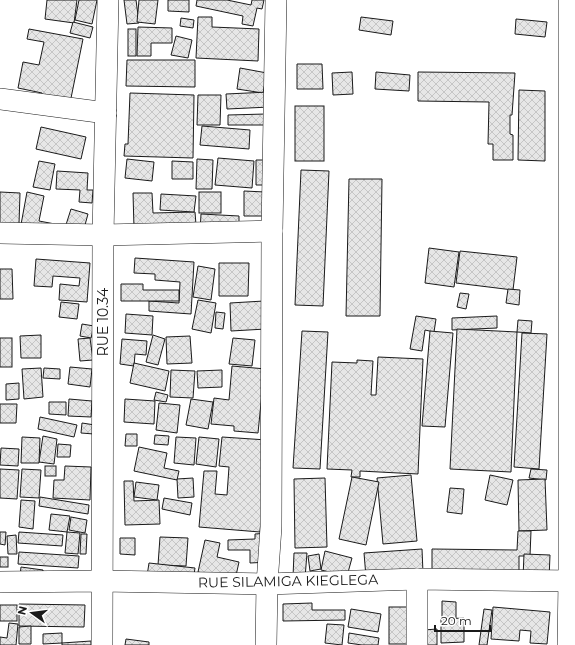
<svg xmlns="http://www.w3.org/2000/svg" width="575" height="645" viewBox="0 0 575 645" font-family="Montserrat,sans-serif">
	<style>
		.building { fill: url(#building-cross-hatch); stroke: #1a1a1a }
		.lines { fill: none; stroke-linecap: round; stroke-linejoin: round }
		.minor-casing { stroke: #1a1a1a; stroke-width: 22 }
		.minor { stroke: #fff; stroke-width: 21 }
		.labels { text-anchor: middle; stroke-width: 3; stroke-linejoin: round; paint-order: stroke }
		.street-label { font-size: 14px; fill: #1a1a1a; stroke: #fff }
	</style>
	<defs>
		<pattern id="building-cross-hatch" width="8" height="8" patternUnits="userSpaceOnUse"><rect width="8" height="8" fill="#e6e6e6"/><path d="M0 0l8 8M0 8l8-8" fill="none" stroke="#c5c5c5"/></pattern>
	</defs>
	<rect width="100%" height="100%" fill="#fff"/>
	<g class="building">
		<polygon points="47,0 77,0 74,23 45,19"/>
		<polygon points="79,0 97,0 92,24 75,20"/>
		<polygon points="124,0 136,0 139,23 127,24"/>
		<polygon points="139,0 158,0 155,24 137,22"/>
		<polygon points="168,0 189,0 189,12 168,11"/>
		<polygon points="197,0 227,0 251,5 252,0 264,0 262,9 257,8 253,26 242,24 243,16 196,6"/>
		<polygon points="198,17 212,17 212,27 259,29 258,61 196,58"/>
		<polygon points="361,17 393,21 391,35 359,30"/>
		<polygon points="181,18 194,20 193,28 180,26"/>
		<polygon points="516,19 547,22 545,37 515,34"/>
		<polygon points="73,22 93,27 90,38 70,33"/>
		<polygon points="138,27 172,28 172,43 151,43 151,56 137,56"/>
		<polygon points="29,29 83,39 70,103 41,97 42,93 18,88 23,62 39,65 44,42 27,39"/>
		<rect x="128" y="29" width="8" height="27"/>
		<polygon points="176,36 192,40 188,58 171,55"/>
		<polygon points="127,60 195,60 195,87 126,86"/>
		<polygon points="297,64 322,64 323,89 297,89"/>
		<polygon points="240,68 267,73 263,93 237,89"/>
		<polygon points="352,72 353,94 333,95 332,73"/>
		<polygon points="376,72 410,75 409,91 375,89"/>
		<polygon points="418,72 515,73 512,115 510,115 510,134 513,135 513,160 493,160 493,144 488,144 489,102 418,101"/>
		<polygon points="519,90 545,91 545,161 518,160"/>
		<polygon points="269,92 270,107 227,109 226,94"/>
		<polygon points="130,93 194,95 193,158 124,156 125,144 128,144"/>
		<polygon points="198,95 221,95 220,125 197,125"/>
		<rect x="295" y="106" width="29" height="55"/>
		<polygon points="266,114 266,125 228,125 228,115"/>
		<polygon points="202,126 250,130 249,149 200,145"/>
		<polygon points="41,127 86,137 81,159 36,149"/>
		<polygon points="218,158 254,161 252,188 215,185"/>
		<polygon points="127,159 154,162 152,181 125,178"/>
		<polygon points="197,159 213,160 212,189 196,189"/>
		<polygon points="256,160 268,160 269,185 256,185"/>
		<polygon points="39,161 55,164 50,190 33,187"/>
		<polygon points="172,161 193,162 193,179 172,179"/>
		<polygon points="301,170 329,171 323,306 295,305"/>
		<polygon points="57,171 88,173 87,190 93,190 92,203 79,202 80,190 56,189"/>
		<polygon points="349,179 382,179 380,316 346,316"/>
		<polygon points="244,191 265,192 265,216 244,216"/>
		<polygon points="0,192 20,193 19,224 0,224"/>
		<polygon points="27,192 44,196 39,221 55,224 20,230"/>
		<rect x="199" y="192" width="22" height="21"/>
		<polygon points="133,193 152,193 153,213 195,212 196,225 134,228"/>
		<polygon points="161,194 196,196 194,212 160,210"/>
		<polygon points="71,209 88,214 82,236 64,231"/>
		<polygon points="201,214 239,216 239,233 200,232"/>
		<polygon points="429,248 459,252 454,287 425,283"/>
		<polygon points="460,251 517,257 513,290 456,283"/>
		<polygon points="135,258 194,262 191,314 149,311 149,301 179,303 180,282 155,280 155,274 134,273"/>
		<polygon points="36,259 90,263 87,302 59,300 60,284 79,286 80,278 53,276 52,287 34,286"/>
		<polygon points="219,263 249,263 248,296 219,296"/>
		<polygon points="198,266 215,269 211,300 193,297"/>
		<polygon points="0,269 12,269 13,299 0,299"/>
		<polygon points="121,284 143,284 143,290 179,290 179,301 121,301"/>
		<polygon points="508,289 520,290 519,305 506,303"/>
		<polygon points="460,293 469,294 466,309 457,307"/>
		<polygon points="198,300 216,303 211,333 192,329"/>
		<polygon points="264,301 266,329 231,331 230,303"/>
		<polygon points="61,302 79,304 77,319 59,317"/>
		<polygon points="216,312 225,313 223,329 215,328"/>
		<polygon points="126,314 153,316 152,335 125,333"/>
		<polygon points="416,316 436,319 434,332 425,330 422,351 410,349"/>
		<polygon points="497,316 497,328 452,330 452,318"/>
		<polygon points="518,320 532,321 531,333 517,332"/>
		<polygon points="82,324 94,326 91,338 80,336"/>
		<polygon points="457,329 517,332 511,472 450,469"/>
		<polygon points="302,331 328,332 320,469 293,468"/>
		<polygon points="430,331 453,333 445,427 422,426"/>
		<polygon points="522,333 547,334 539,469 514,467"/>
		<polygon points="41,335 41,358 21,358 20,336"/>
		<polygon points="153,335 165,339 158,365 146,362"/>
		<polygon points="190,336 192,363 167,364 166,337"/>
		<rect x="0" y="338" width="12" height="29"/>
		<polygon points="90,338 93,360 80,361 78,339"/>
		<polygon points="233,338 255,340 252,366 229,364"/>
		<polygon points="122,339 147,341 146,355 135,354 134,366 120,364"/>
		<polygon points="378,357 423,359 418,474 360,471 360,477 351,477 352,470 327,469 332,362 357,363 357,360 373,361 371,395 376,395"/>
		<polygon points="134,363 169,371 165,391 130,383"/>
		<polygon points="232,366 266,369 262,393 258,433 234,431 234,426 211,424 214,398 229,400"/>
		<polygon points="70,367 92,369 90,387 68,384"/>
		<polygon points="41,368 43,397 24,399 22,369"/>
		<polygon points="44,368 60,369 60,379 43,378"/>
		<polygon points="171,370 195,371 193,398 170,397"/>
		<polygon points="222,370 222,387 198,388 197,371"/>
		<polygon points="19,383 19,399 6,400 6,384"/>
		<polygon points="156,392 168,395 166,402 154,400"/>
		<polygon points="69,399 92,401 91,417 68,416"/>
		<polygon points="125,399 155,401 154,424 124,422"/>
		<polygon points="191,399 213,402 208,429 186,425"/>
		<polygon points="49,402 66,402 66,415 49,414"/>
		<polygon points="159,403 180,405 177,433 156,430"/>
		<polygon points="0,404 17,404 16,423 0,423"/>
		<polygon points="40,417 77,425 74,437 38,429"/>
		<polygon points="82,423 95,425 94,434 81,433"/>
		<polygon points="126,434 137,434 137,446 125,446"/>
		<polygon points="155,435 169,436 168,445 154,444"/>
		<polygon points="43,436 57,439 54,464 39,462"/>
		<polygon points="22,437 40,438 39,463 21,463"/>
		<polygon points="176,437 196,438 194,465 174,463"/>
		<polygon points="199,437 219,439 216,467 196,464"/>
		<polygon points="222,437 267,440 260,532 199,527 204,471 217,471 215,494 227,495 229,467 219,466"/>
		<polygon points="58,444 71,445 70,457 57,457"/>
		<polygon points="139,447 167,453 164,468 179,471 177,480 134,471"/>
		<polygon points="1,448 19,449 18,466 0,465"/>
		<rect x="45" y="466" width="11" height="10"/>
		<polygon points="65,466 91,467 90,500 53,498 54,480 64,480"/>
		<polygon points="0,469 19,470 17,499 0,498"/>
		<polygon points="22,469 41,470 39,498 20,497"/>
		<polygon points="531,469 547,470 546,480 529,478"/>
		<polygon points="411,475 417,541 383,544 377,478"/>
		<polygon points="490,475 513,480 507,505 485,500"/>
		<polygon points="352,477 379,482 366,545 339,539"/>
		<polygon points="193,478 194,497 178,498 177,479"/>
		<polygon points="325,478 327,547 295,548 294,479"/>
		<polygon points="545,479 547,530 519,531 518,480"/>
		<polygon points="124,481 133,481 134,501 159,500 160,524 125,525"/>
		<polygon points="136,482 159,485 157,500 134,497"/>
		<polygon points="450,488 464,489 462,514 447,512"/>
		<polygon points="40,497 89,505 88,514 39,506"/>
		<polygon points="164,498 192,503 190,515 162,509"/>
		<polygon points="21,500 35,501 33,529 19,527"/>
		<polygon points="51,514 70,516 67,532 49,530"/>
		<polygon points="71,517 87,520 85,533 69,530"/>
		<polygon points="518,531 531,531 530,556 519,556 519,578 432,576 432,549 517,550"/>
		<polygon points="0,532 6,532 5,545 0,544"/>
		<polygon points="19,532 63,535 62,546 18,543"/>
		<polygon points="67,532 80,533 78,554 65,553"/>
		<polygon points="269,533 270,562 250,563 250,550 228,550 228,540 255,539 255,534"/>
		<polygon points="81,534 87,534 86,554 80,554"/>
		<polygon points="16,535 17,554 8,554 7,536"/>
		<polygon points="160,537 188,538 186,566 158,565"/>
		<polygon points="120,538 135,538 135,555 120,554"/>
		<polygon points="205,540 220,543 217,557 239,562 235,580 198,572"/>
		<polygon points="422,549 423,573 366,577 364,553"/>
		<polygon points="325,551 352,558 347,576 321,570"/>
		<polygon points="19,552 79,556 78,568 18,564"/>
		<polygon points="294,553 307,553 305,578 293,577"/>
		<polygon points="319,554 321,569 310,571 308,556"/>
		<polygon points="524,554 550,555 549,579 523,578"/>
		<rect x="0" y="557" width="8" height="10"/>
		<polygon points="149,563 195,568 193,581 147,576"/>
		<polygon points="21,567 43,570 43,578 20,576"/>
		<polygon points="442,601 456,602 456,618 442,618"/>
		<polygon points="312,603 312,610 345,610 345,620 283,621 283,604"/>
		<polygon points="19,604 85,605 84,627 19,626"/>
		<rect x="0" y="605" width="17" height="16"/>
		<rect x="389" y="607" width="25" height="37"/>
		<polygon points="493,607 550,612 547,644 530,643 531,631 520,630 519,641 491,639"/>
		<polygon points="351,609 381,614 378,632 348,627"/>
		<polygon points="484,609 492,610 487,645 479,645"/>
		<polygon points="464,618 464,642 441,643 441,619"/>
		<polygon points="9,623 18,624 16,645 0,645 0,637 7,638"/>
		<polygon points="327,624 344,625 342,645 325,643"/>
		<polygon points="31,626 31,644 19,644 19,627"/>
		<polygon points="437,629 437,645 425,645 424,630"/>
		<polygon points="62,633 62,643 43,644 43,634"/>
		<polygon points="349,633 379,638 378,645 362,645 348,643"/>
		<polygon points="126,639 149,642 149,645 125,645"/>
		<polygon points="91,641 91,645 62,645 62,643"/>
	</g>
	<g class="lines">
		<defs>
			<g id="minor">
				<polyline points="0,99 106,113"/>
				<polyline points="0,233 103,235 272,231"/>
				<polyline points="0,582 102,581 267,584 417,579 575,581"/>
				<polyline points="102,645 103,235 108,0"/>
				<polyline points="266,645 267,584 271,527 272,231 276,0"/>
				<polyline points="417,645 417,579"/>
				<polyline points="568,645 569,581 569,0"/>
			</g>
		</defs>
		<use href="#minor" class="minor-casing"/>
		<use href="#minor" class="minor"/>
	</g>
	<g class="labels">
		<g class="street-label">
			<text transform="translate(103 322) rotate(-90)" y="5">RUE 10.34</text>
			<text transform="translate(288 581) rotate(-1)" y="5">RUE SILAMIGA KIEGLEGA</text>
		</g>
	</g>
	<g transform="translate(32 613) rotate(284)" stroke="#ffffff" stroke-width="3" paint-order="stroke">
	<path d="M0-3L7 15L0 10L-7 15Z" fill="#1a1a1a"/>
	<text y="-6" font-size="11" font-weight="bold" text-anchor="middle" fill="#1a1a1a">N</text>
	</g>
	<path d="M435 625v6h55v-6" fill="none" stroke="#1a1a1a" stroke-width="2"/>
	<text x="441" y="625" font-size="12" fill="#1a1a1a" stroke="#ffffff" stroke-width="3" paint-order="stroke">20 m</text>
</svg>
